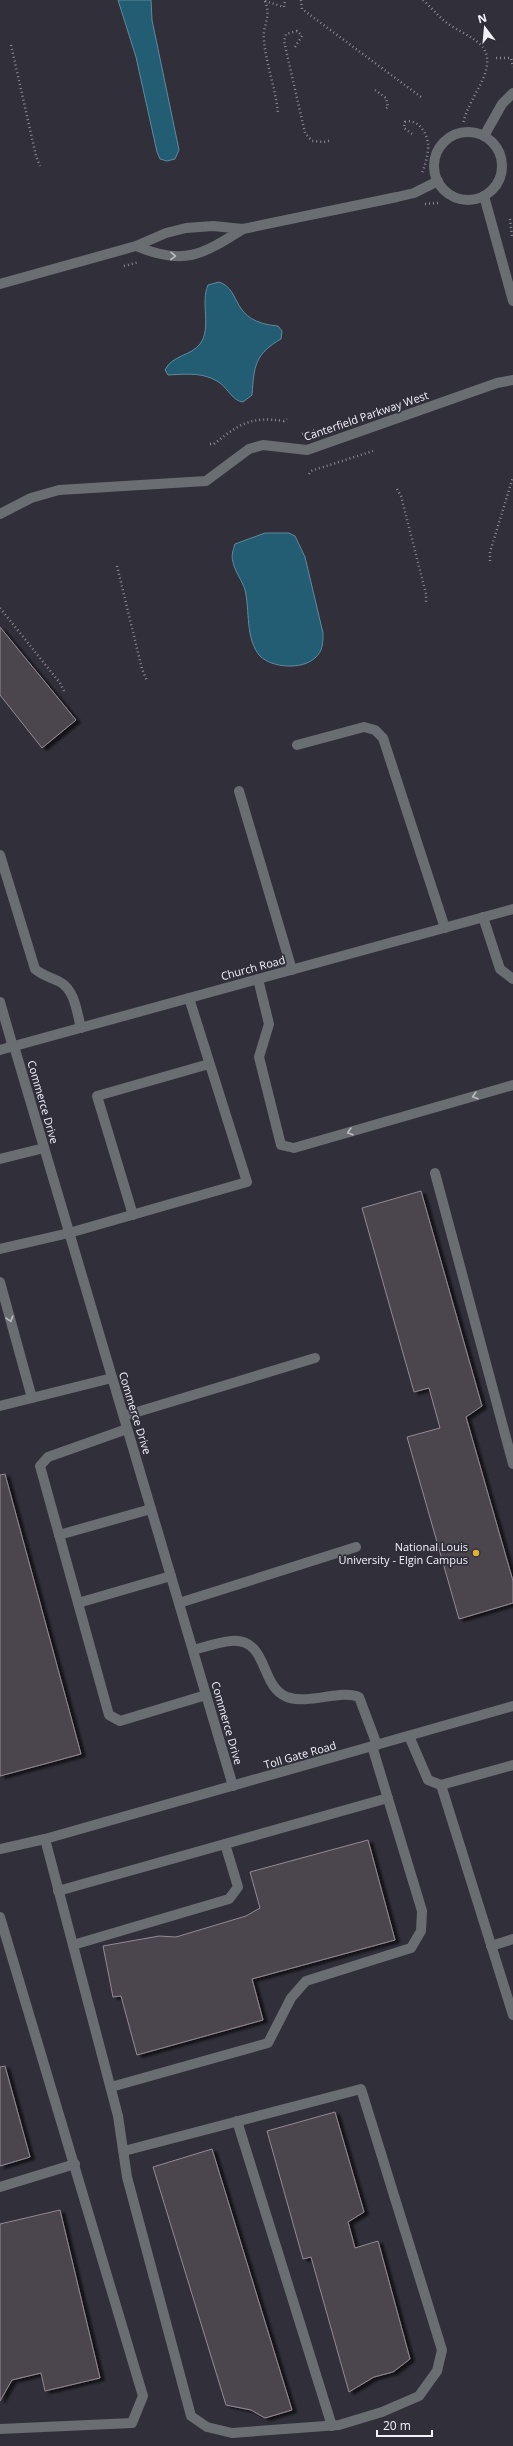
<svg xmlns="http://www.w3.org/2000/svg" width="513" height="2446" viewBox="0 0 513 2446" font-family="'Open Sans',sans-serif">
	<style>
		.water { fill: #225d73; stroke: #618a9c }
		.building { fill: #4c444d; stroke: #948a96; filter: url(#shadow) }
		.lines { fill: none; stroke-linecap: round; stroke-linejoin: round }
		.path { stroke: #8c8b94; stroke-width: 2.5; stroke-dasharray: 1 3; stroke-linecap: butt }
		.minor { stroke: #6a6d72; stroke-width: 10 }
		.oneway { stroke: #bcbdc4 }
		.poi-dot { fill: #e0b034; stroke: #302f3a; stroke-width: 1.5 }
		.labels { text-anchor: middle; stroke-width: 3.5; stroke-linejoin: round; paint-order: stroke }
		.street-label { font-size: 11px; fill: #f3f2fa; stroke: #302f3a }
		.poi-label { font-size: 11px; fill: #f3f2fa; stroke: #302f3a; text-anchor: end }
	</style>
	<defs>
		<filter id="shadow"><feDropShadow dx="4.5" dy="2.5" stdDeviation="1" flood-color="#0009"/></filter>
	</defs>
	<rect width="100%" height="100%" fill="#302f3a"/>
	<g class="water">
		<polygon points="118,0 151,0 152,20 179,150 175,159 167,161 160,159 157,152 136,57"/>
		<path d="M219 282C243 290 229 322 278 326L282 331 281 339C255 354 254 366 252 395L243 402C233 401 228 389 220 383 204 372 187 374 168 375L165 370C172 355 191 356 200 344 212 328 200 303 208 285Z"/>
		<path d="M265 533H289L295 536 305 557 323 633C323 643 323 651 315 658 302 670 272 668 260 656 245 639 250 610 245 590 242 580 235 572 233 562 231 556 233 550 235 544Z"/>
	</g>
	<g class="building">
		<polygon points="0,627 76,720 42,748 0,695"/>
		<polygon points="421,1191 482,1406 466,1417 513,1581 513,1603 459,1619 407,1437 440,1428 429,1388 414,1392 362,1208"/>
		<polygon points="5,1474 81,1754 0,1776 0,1475"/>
		<polygon points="368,1840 395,1940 252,1979 263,2020 137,2055 121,1996 113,1997 103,1946 159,1936 176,1937 246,1916 260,1908 250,1872"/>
		<polygon points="5,2066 30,2157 0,2166 0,2067"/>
		<polygon points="335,2112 364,2212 348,2222 355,2248 378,2241 410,2359 393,2372 374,2377 349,2392 311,2257 303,2259 267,2131"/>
		<polygon points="212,2149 292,2410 265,2418 251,2410 226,2405 153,2167"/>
		<polygon points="60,2210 100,2378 45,2391 41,2373 12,2380 0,2401 0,2224"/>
	</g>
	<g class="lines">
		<g class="path">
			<polyline points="301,0 302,9 421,97"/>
			<path d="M423 0C433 9 441 20 453 27 477 41 496 47 483 79 476 94 466 109 463 124"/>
			<path d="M265 1C272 18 262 25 264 40 266 65 276 89 278 114"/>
			<polyline points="265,1 284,7 285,0"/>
			<polyline points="11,45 36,156 40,166"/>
			<polyline points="295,47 302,36 297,31 286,34 284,41 305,133 312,141 324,142 332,140"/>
			<polyline points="496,58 511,58 513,67"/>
			<polyline points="375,90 386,98 388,107 384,110"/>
			<path d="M412 134 404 128 405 122C418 118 427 133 428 144 429 152 425 166 422 173"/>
			<polyline points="425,204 438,203"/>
			<polyline points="510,219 512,237"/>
			<polyline points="124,266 139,262"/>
			<polyline points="302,434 315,430"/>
			<path d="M210 444H214C239 424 251 416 284 421L287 419"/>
			<polyline points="309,474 311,471 373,451"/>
			<polyline points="397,489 401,496 426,594 426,603"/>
			<polyline points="490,561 490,552 513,477"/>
			<polyline points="117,566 142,669 147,681"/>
			<polyline points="0,608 60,683 65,693"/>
		</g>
		<g class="minor">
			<circle cx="468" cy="166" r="34"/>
			<polyline points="484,136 502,104 513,93"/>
			<polyline points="484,196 513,301"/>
			<path d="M136 246C184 266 202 255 243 229"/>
			<polyline points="0,284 136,246 166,233 186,228 213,226 243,229 397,197 414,193 438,181"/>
			<polyline points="0,514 31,498 59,490 206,481 249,449 263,445 307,450 497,383 513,380"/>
			<polyline points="297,745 364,727 375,730 383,738 445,928"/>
			<polyline points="239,791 292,970"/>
			<path d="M0 855 35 969C43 976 51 977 60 982 75 990 77 1013 81 1028"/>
			<polyline points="483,917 500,969 513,979"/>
			<polyline points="258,979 269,1024 259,1057 281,1145 294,1148 513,1085"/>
			<polyline points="0,1002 13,1047"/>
			<polyline points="14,1046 233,1786"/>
			<polyline points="0,1050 513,909"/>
			<polyline points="0,1159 44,1148"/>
			<polyline points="435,1173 513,1464"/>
			<polyline points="133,1215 97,1096 209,1064"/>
			<polyline points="0,1249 69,1233 247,1182 189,998"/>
			<polyline points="0,1282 32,1398"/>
			<polyline points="0,1406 112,1378"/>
			<polyline points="124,1416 315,1358"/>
			<polyline points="127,1429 48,1457 40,1466 109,1715 120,1721 206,1695"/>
			<polyline points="59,1535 151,1509"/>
			<polyline points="78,1603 171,1576"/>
			<polyline points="179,1603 356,1547"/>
			<path d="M193 1650C205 1647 219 1642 231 1641 269 1638 259 1686 287 1697 309 1705 341 1689 359 1697L377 1745"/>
			<polyline points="409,1736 428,1780 441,1785 513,1765"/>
			<polyline points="441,1785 513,2015"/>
			<polyline points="45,1839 118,2116 127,2177 191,2416 207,2427 232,2433 339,2425 382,2412 419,2396 437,2371 442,2350 361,2089 124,2151"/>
			<polyline points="0,1849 45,1839 513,1706"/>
			<polyline points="58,1891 388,1798"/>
			<polyline points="0,1917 143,2396 132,2423 0,2429"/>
			<polyline points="73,1945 229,1899 238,1887 225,1844"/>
			<polyline points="491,1946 513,1939"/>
			<polyline points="111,2087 268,2043 291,1998 306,1981 411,1948 421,1931 422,1911 372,1746"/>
			<polyline points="237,2121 332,2426"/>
			<polyline points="0,2187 75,2164"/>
		</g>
	</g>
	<defs><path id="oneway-chevron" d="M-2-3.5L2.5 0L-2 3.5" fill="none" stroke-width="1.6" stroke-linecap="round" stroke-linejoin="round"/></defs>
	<g class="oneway">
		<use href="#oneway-chevron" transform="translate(173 256) rotate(2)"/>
		<use href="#oneway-chevron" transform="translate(475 1096) rotate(164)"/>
		<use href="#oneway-chevron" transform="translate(350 1132) rotate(164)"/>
		<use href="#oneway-chevron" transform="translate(10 1319) rotate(74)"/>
	</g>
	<circle class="poi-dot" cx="476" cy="1553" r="4"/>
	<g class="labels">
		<g class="street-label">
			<text transform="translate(366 416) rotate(-19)" y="4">Canterfield Parkway West</text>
			<text transform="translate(253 968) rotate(-15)" y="4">Church Road</text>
			<text transform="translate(43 1102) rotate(74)" y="4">Commerce Drive</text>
			<text transform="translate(135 1413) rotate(73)" y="4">Commerce Drive</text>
			<text transform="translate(227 1723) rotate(74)" y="4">Commerce Drive</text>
			<text transform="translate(300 1755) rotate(-16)" y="4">Toll Gate Road</text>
		</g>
		<g class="poi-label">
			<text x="468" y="1551">National Louis<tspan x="468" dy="13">University - Elgin Campus</tspan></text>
		</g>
	</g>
	<g transform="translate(485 28) rotate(344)" stroke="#302f3a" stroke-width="3" paint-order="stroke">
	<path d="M0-3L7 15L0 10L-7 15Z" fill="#f3f2fa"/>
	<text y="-6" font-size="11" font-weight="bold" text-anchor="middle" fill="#f3f2fa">N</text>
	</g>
	<path d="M377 2430v6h55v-6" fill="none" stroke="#f3f2fa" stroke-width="2"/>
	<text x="383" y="2430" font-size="12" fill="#f3f2fa" stroke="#302f3a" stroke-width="3" paint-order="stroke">20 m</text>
</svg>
